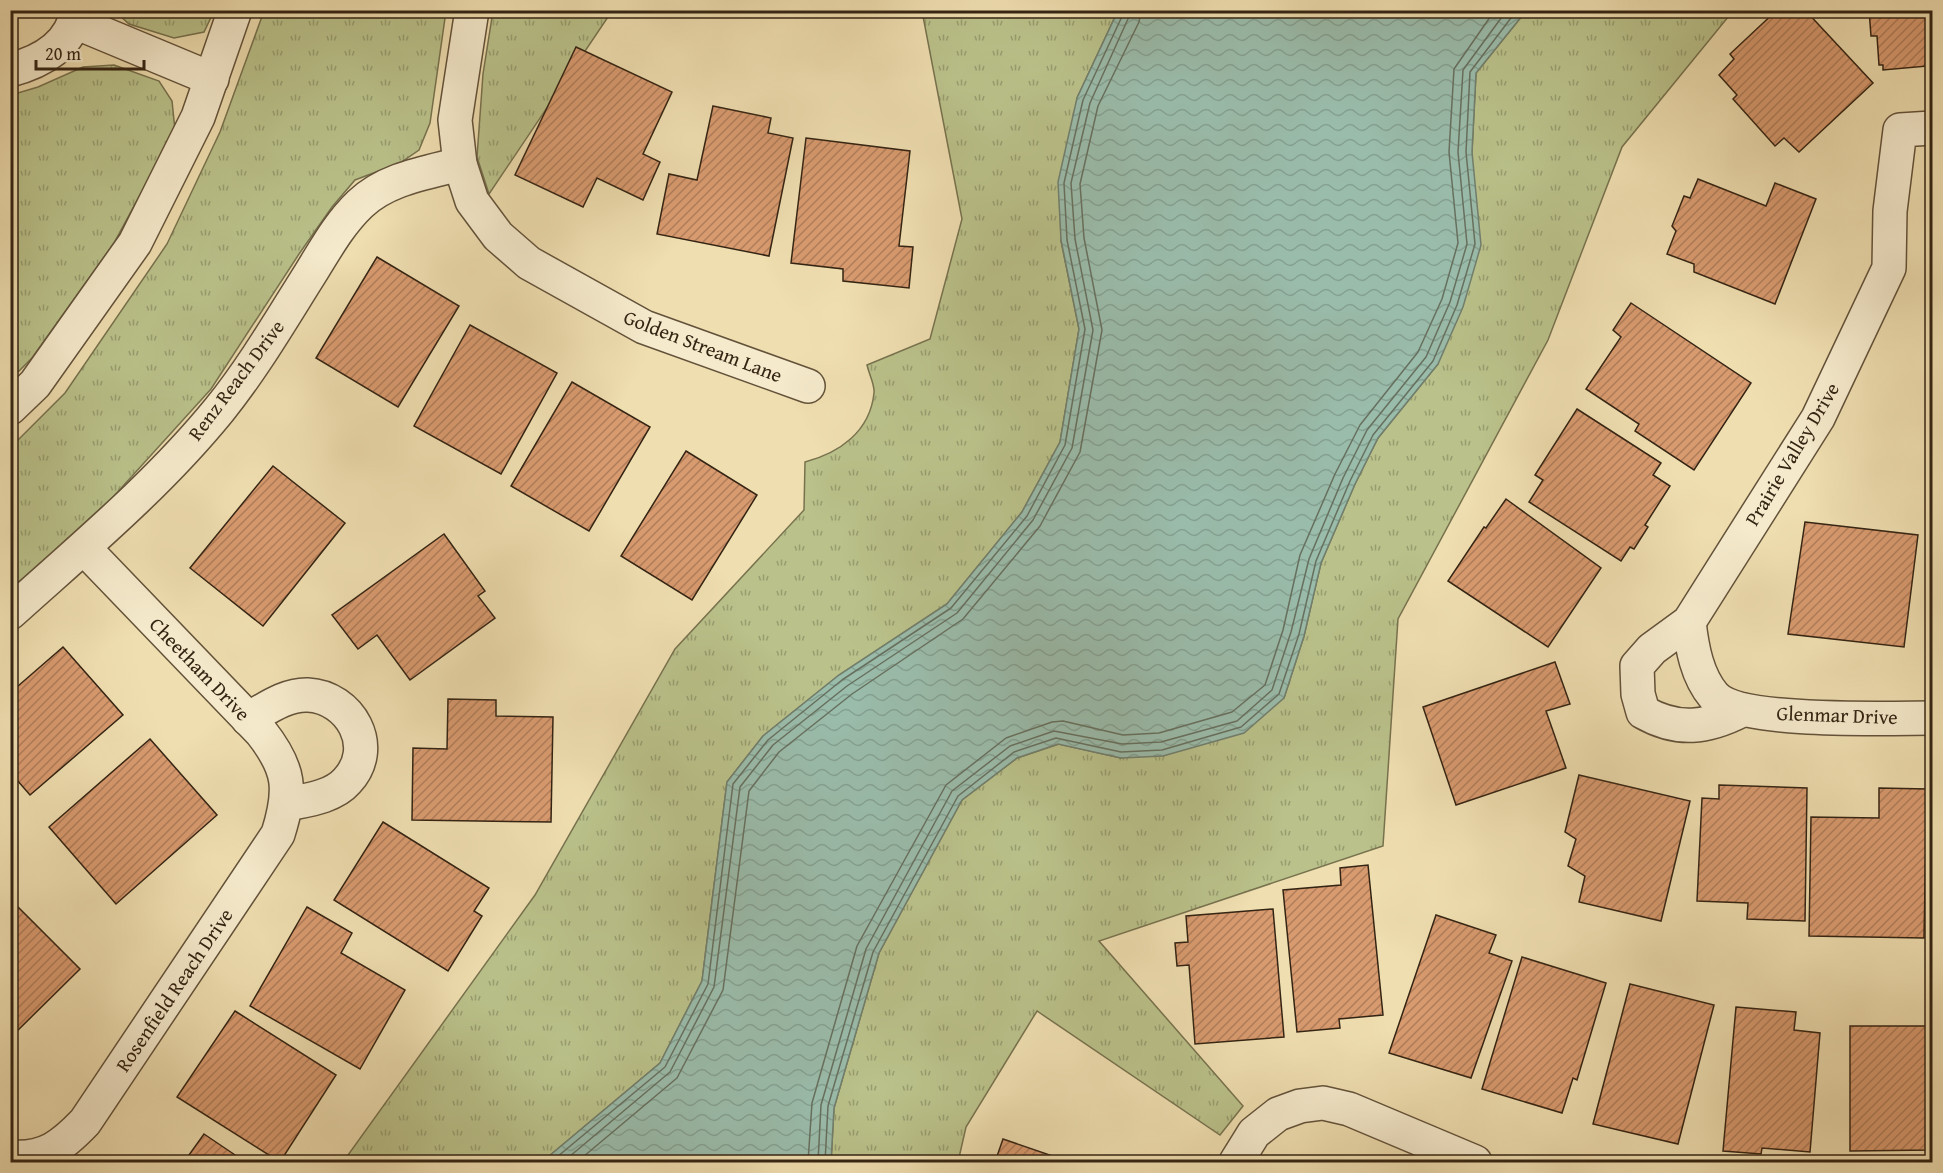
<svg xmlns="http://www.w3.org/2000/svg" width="1943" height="1173" viewBox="0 0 1943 1173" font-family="'Gentium Book Plus',serif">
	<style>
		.grass { fill: url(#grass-tufts); stroke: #77724e; stroke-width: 1.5 }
		.water { fill: url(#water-waves); stroke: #717f6e; stroke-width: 1.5 }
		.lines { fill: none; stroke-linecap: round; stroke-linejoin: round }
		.shore { stroke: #67705f; stroke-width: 1.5 }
		.building { fill: url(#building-hatch); stroke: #342413; stroke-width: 1.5 }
		.minor-casing { stroke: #63523a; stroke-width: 36 }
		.tertiary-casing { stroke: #63523a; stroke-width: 36 }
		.minor { stroke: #f5eacc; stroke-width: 33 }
		.tertiary { stroke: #f5eacc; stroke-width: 33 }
		.labels { text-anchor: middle; stroke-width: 5; stroke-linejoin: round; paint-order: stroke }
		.street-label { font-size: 20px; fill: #342413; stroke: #f5eacc }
	</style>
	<defs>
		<pattern id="grass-tufts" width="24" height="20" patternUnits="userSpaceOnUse" patternTransform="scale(1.5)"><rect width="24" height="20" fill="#bac18a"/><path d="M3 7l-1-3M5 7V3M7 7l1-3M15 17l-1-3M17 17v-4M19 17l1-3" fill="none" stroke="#989d70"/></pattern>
		<pattern id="water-waves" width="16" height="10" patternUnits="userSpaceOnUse" patternTransform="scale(1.5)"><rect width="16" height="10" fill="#9abcab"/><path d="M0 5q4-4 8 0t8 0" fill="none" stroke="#85a192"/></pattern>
		<pattern id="building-hatch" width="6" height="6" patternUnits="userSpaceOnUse" patternTransform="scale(1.5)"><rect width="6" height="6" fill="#d89a6f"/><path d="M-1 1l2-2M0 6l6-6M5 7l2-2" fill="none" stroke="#b07d5a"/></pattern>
	</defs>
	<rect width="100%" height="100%" fill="#efdeb0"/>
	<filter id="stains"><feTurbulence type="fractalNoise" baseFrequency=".00333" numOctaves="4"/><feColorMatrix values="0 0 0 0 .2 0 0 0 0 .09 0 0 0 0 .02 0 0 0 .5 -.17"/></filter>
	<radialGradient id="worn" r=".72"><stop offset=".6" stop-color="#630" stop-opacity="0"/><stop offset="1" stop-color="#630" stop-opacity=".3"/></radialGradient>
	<g class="grass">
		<polygon points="115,11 214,11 204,32 174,38 129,24"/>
		<polygon points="264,11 446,11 430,123 419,150 400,163 355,180 332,207 299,254 211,389 114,496 11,590 11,447 65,393 167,244 220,132"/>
		<polygon points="493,11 612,11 489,194 477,157 483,74"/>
		<path d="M922 11H1121L1115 17 1077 98 1061 241 1079 329 1060 442 1022 512 947 604 839 675 763 736 727 782 702 981 660 1063 542 1162H343L535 895 675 649 804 510 805 462C839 453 870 432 874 393 875 385 869 374 867 365L930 339 962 219Z"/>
		<polygon points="1526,11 1733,11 1622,147 1548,340 1398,619 1383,846 1099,941 1243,1106 1220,1135 1037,1011 966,1127 958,1162 831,1162 834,1108 879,953 962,800 1017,758 1059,744 1121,758 1284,698 1304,636 1321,563 1355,484 1378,438 1438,364 1472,152 1476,73"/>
		<polygon points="114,65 159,81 172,101 175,130 114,243 32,358 11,379 11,95 38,87 83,67"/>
	</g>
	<polygon class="water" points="1121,10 1526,11 1476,73 1472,152 1481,245 1463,307 1438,364 1378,438 1355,484 1321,563 1304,636 1284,698 1244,733 1163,756 1121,758 1058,744 1017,758 962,800 879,953 834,1108 831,1162 542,1162 660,1063 702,981 727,782 763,736 839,675 947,604 1022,512 1060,442 1079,329 1061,240 1058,182 1077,98 1115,17"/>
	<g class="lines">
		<g class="shore">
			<polyline points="551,1162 665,1067 708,984 733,784 768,740 842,680 951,608 1027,516 1065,445 1085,329 1067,240 1064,183 1083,100 1125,10"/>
			<polyline points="563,1162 670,1072 714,987 740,787 773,745 847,686 957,613 1033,520 1072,448 1093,330 1075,239 1071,183 1090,103 1132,10"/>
			<polyline points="577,1162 677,1078 723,990 749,791 779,752 852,694 963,619 1040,526 1080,452 1102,330 1084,238 1080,184 1098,106 1139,22 1141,10"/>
			<polyline points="808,1162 812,1103 857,946 946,785 1006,738 1052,722 1063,721 1123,735 1159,733 1232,712 1265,685 1283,630 1300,555 1335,474 1360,425 1418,352 1442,299 1458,243 1449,152 1454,69 1495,10"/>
			<polyline points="818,1162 821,1105 866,949 952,791 1010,746 1054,731 1122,744 1161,742 1237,721 1272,690 1291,632 1309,559 1343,478 1367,430 1426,357 1450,302 1467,244 1458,152 1463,70 1507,10"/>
			<polyline points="825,1162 828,1106 873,952 958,796 1014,752 1056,738 1121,752 1162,750 1241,727 1279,694 1299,634 1316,561 1350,481 1373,435 1433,361 1457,305 1475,244 1466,152 1470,72 1517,10"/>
		</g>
	</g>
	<g class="building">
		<polygon points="1777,10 1805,10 1873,83 1799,152 1784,138 1775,146 1733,99 1737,95 1719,75 1734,59 1730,54"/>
		<polygon points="1869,10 1932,10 1932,69 1927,69 1927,66 1883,70 1883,65 1879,65 1877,36 1871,36"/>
		<polygon points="576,47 672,92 643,154 660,162 643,200 597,178 583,207 515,175"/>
		<polygon points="713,106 771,118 768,133 793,138 769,256 657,234 669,174 697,180"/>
		<polygon points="806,138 910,151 899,246 913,247 909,288 843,281 843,269 791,263"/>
		<polygon points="1698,179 1766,206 1775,183 1816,199 1775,304 1694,272 1694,264 1667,254 1676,231 1672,226 1684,196 1690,198"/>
		<polygon points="377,257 459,306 398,407 316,358"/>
		<polygon points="1631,303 1751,383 1694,470 1635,431 1639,424 1586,389 1621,337 1613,330"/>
		<polygon points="470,325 557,373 501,474 414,426"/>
		<polygon points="572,382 650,427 589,531 511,486"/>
		<polygon points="1577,409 1661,463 1653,475 1670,486 1645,525 1648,527 1634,549 1630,547 1621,561 1529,502 1543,480 1535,475"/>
		<polygon points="686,451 757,495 692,600 621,556"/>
		<polygon points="273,466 345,523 263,626 190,568"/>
		<polygon points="1506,499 1601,568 1548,647 1448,581 1484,527 1486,528"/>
		<polygon points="1805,522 1918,535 1904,647 1788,634"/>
		<polygon points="444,534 485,591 478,596 495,618 410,680 377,635 358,649 332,615"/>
		<polygon points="63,647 123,715 30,795 10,772 10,693"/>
		<polygon points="1555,662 1570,704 1546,711 1566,768 1456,805 1423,707"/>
		<polygon points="448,699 496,700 496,716 553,717 551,822 412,820 413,748 447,749"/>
		<polygon points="150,739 217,815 116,904 49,827"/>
		<polygon points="1579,775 1690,801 1661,921 1579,902 1585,876 1568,866 1576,839 1565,832"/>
		<polygon points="1719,785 1807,788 1805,921 1747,919 1748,903 1697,901 1702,798 1719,799"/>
		<polygon points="1879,788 1927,789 1924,938 1809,936 1811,817 1879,818"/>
		<polygon points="383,822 489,888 474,911 482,916 448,971 334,900"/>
		<polygon points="1368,865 1383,1015 1339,1019 1340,1028 1297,1032 1283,890 1341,885 1340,868"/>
		<polygon points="16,905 80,969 10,1038 10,911"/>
		<polygon points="307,907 352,933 341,953 405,990 360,1069 250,1006"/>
		<polygon points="1273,909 1284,1037 1195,1044 1189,965 1177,966 1175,943 1188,942 1186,916"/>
		<polygon points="1436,915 1496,935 1489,953 1512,961 1471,1078 1389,1053"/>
		<polygon points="1522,957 1606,983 1577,1080 1573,1078 1562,1113 1482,1089"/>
		<polygon points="1630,984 1714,1005 1678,1144 1593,1124"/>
		<polygon points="1736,1007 1796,1012 1794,1030 1820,1033 1810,1152 1762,1148 1761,1154 1723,1151"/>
		<polygon points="235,1011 336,1075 280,1162 177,1097"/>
		<polygon points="1850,1026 1932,1026 1932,1150 1850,1151"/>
		<polygon points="204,1134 244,1161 243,1162 184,1162"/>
		<polygon points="1003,1139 1070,1162 995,1162"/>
	</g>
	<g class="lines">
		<defs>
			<g id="minor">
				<polyline points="472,10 455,120 460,164 472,201 498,236 529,263 644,327 808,386"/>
				<polyline points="75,22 212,79"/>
				<path d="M10 70C41 62 72 45 77 10"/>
				<path d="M10 613C82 548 157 486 219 410 253 368 281 320 310 274 325 250 339 224 360 204 386 179 425 173 460 164"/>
				<path d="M1689 622C1692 648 1697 676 1714 696 1740 724 1890 718 1932 718"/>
				<path d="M1742 710C1707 728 1678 732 1643 712L1638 694 1637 666 1652 649 1689 622 1818 418 1889 268 1890 211 1900 130 1932 128"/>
				<path d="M248 719C266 709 286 694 308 695 350 697 379 747 347 781 333 797 307 800 288 804"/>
				<path d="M10 1157C45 1160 63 1145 85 1122L278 834C292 789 290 769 261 732L84 548"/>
				<polyline points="1236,1162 1254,1133 1278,1114 1300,1106 1323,1103 1349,1109 1475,1162"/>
			</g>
			<polyline id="tertiary" points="10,408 35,384 135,243 198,117 235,10"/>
		</defs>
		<use href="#minor" class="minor-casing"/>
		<use href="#tertiary" class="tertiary-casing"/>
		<use href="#minor" class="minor"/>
		<use href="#tertiary" class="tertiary"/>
	</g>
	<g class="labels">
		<g class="street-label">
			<text transform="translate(703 346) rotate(21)" y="7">Golden Stream Lane</text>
			<text transform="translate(236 380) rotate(-53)" y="7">Renz Reach Drive</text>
			<text transform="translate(1792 454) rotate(-59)" y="7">Prairie Valley Drive</text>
			<text transform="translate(200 669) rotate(46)" y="7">Cheetham Drive</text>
			<text transform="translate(1837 715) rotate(2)" y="7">Glenmar Drive</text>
			<text transform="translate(174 990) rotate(-56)" y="7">Rosenfield Reach Drive</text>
		</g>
	</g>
	<rect width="1943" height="1173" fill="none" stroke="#efdeb0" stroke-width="36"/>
	<rect x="12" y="12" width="1919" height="1149" fill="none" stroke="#342413" stroke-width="3"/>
	<rect x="18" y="18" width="1907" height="1137" fill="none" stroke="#342413" stroke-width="1.5"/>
	<path d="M36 60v9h108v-9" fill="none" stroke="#342413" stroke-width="3"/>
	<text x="45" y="60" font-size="18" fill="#342413" stroke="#f5eacc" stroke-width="4.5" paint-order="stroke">20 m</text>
	<rect width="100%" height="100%" filter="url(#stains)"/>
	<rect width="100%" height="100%" fill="url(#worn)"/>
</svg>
